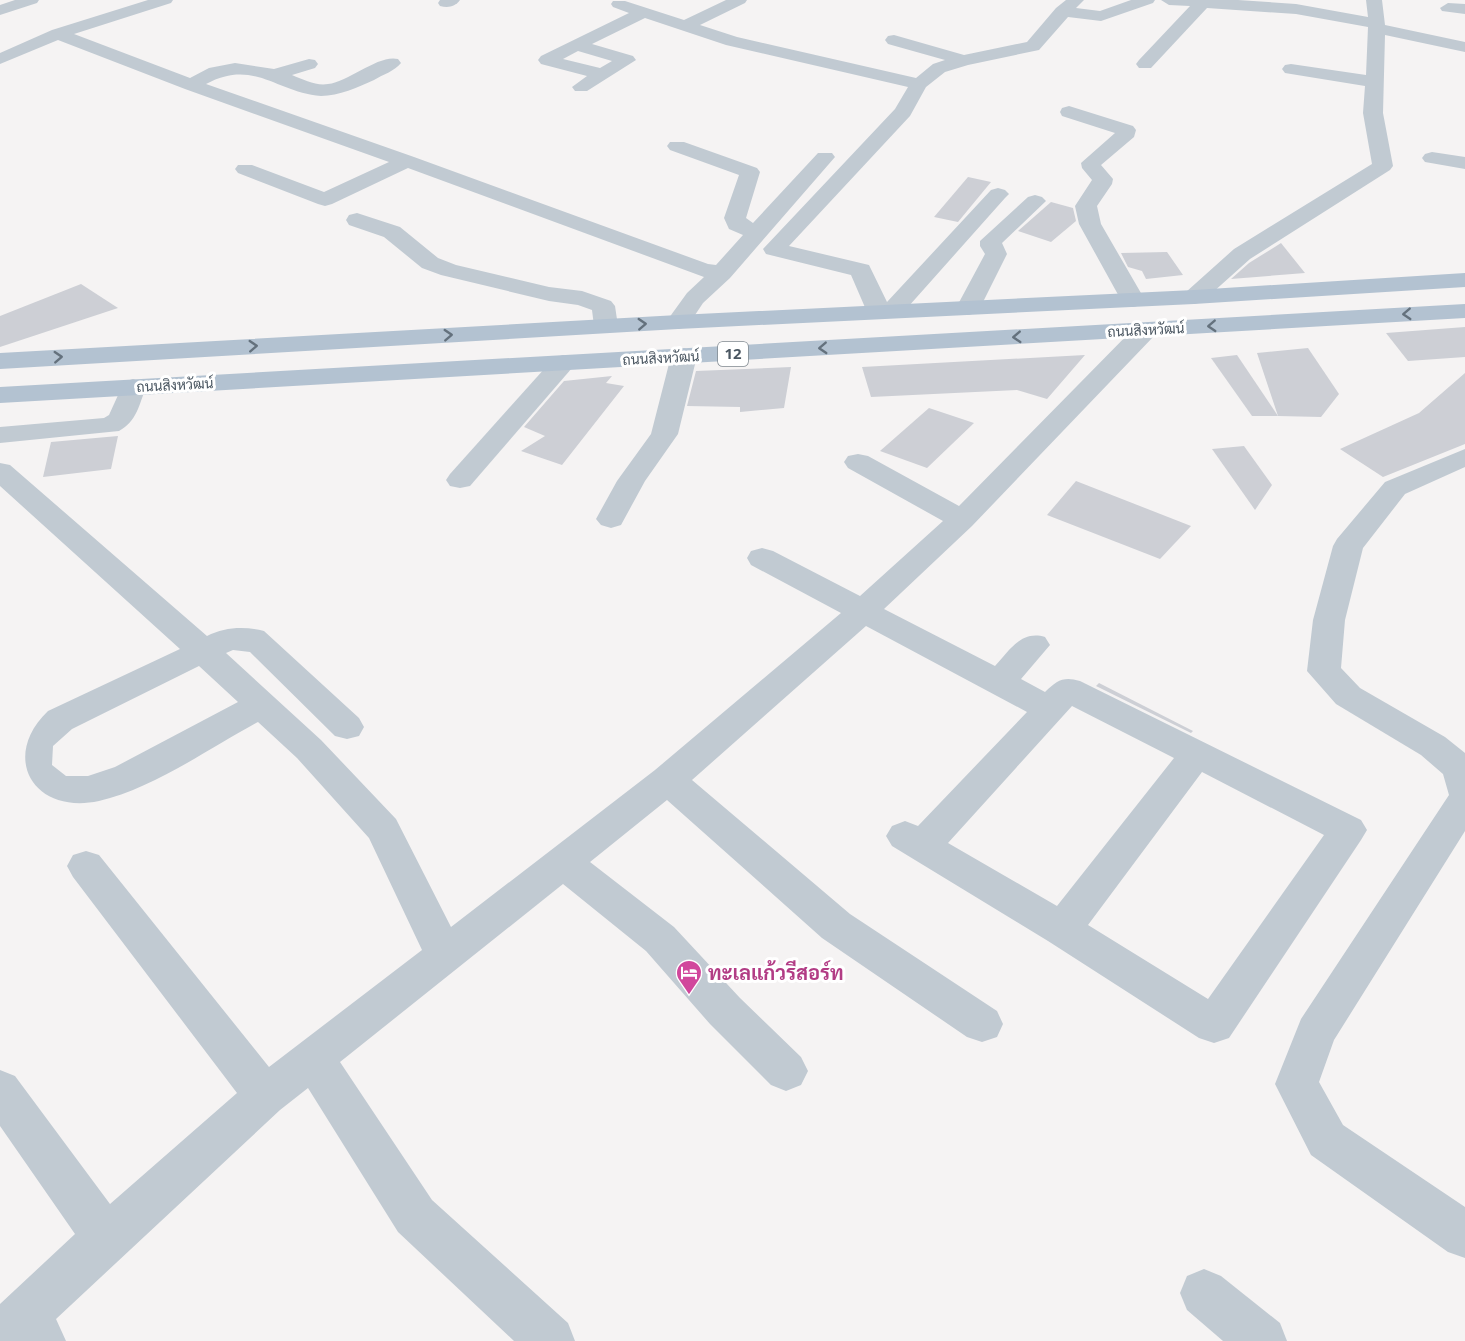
<svg xmlns="http://www.w3.org/2000/svg" width="1465" height="1341" viewBox="0 0 1465 1341" font-family="'Noto Sans',Sarabun,sans-serif">
	<style>
		.building { fill: #cdcfd5 }
		.lines { fill: none; stroke-linecap: round; stroke-linejoin: round }
		.minor { fill: #c1cad2; fill-rule: evenodd }
		.major { fill: #b3c2d1; fill-rule: evenodd }
		.oneway { stroke: #64717d }
		.labels { text-anchor: middle; stroke-width: 6; stroke-linejoin: round; paint-order: stroke }
		.far-street-label { font-size: 14px; fill: #4a5661; stroke: #fff }
		.shield { fill: #fff; stroke: #808990; stroke-width: 1.5 }
		.shield-label { font-size: 15px; font-weight: bold; fill: #4a5661 }
		.near-hotel-label { font-size: 20px; font-weight: bold; fill: #b23c85; stroke: #fff; text-anchor: start }
	</style>
	<rect width="100%" height="100%" fill="#f5f3f3"/>
	<g class="building">
		<polygon points="968,177 991,182 958,222 934,217"/>
		<polygon points="1051,202 1073,208 1076,221 1051,242 1018,231"/>
		<polygon points="1281,243 1305,273 1231,279 1249,263"/>
		<polygon points="1167,252 1183,275 1146,279 1142,271 1128,267 1121,253"/>
		<polygon points="81,284 118,308 0,347 0,316"/>
		<polygon points="1465,327 1465,357 1408,361 1386,333"/>
		<polygon points="1308,348 1339,394 1321,417 1278,416 1257,353"/>
		<polygon points="1085,355 1047,399 1017,390 871,397 862,367"/>
		<polygon points="1237,355 1278,416 1252,416 1211,358"/>
		<polygon points="791,367 784,408 740,412 740,407 687,406 696,371"/>
		<polygon points="1465,373 1465,444 1383,477 1340,449 1419,413"/>
		<polygon points="612,376 606,383 624,386 562,465 521,451 545,436 524,427 564,381"/>
		<polygon points="929,408 974,423 927,468 880,451"/>
		<polygon points="118,436 111,469 43,477 51,442"/>
		<polygon points="1244,446 1272,485 1255,510 1212,449"/>
		<polygon points="1076,481 1191,526 1160,559 1047,515"/>
		<polygon points="1099,683 1193,731 1191,733 1096,686"/>
	</g>
	<g class="lines">
		<g class="minor">
			<polygon points="15,0 39,0 37,3 0,15 0,5"/>
			<path d="M148 0H173L171 3 74 34 190 78 209 68 235 63 274 69 309 59 315 60 318 64 315 68 292 75C304 80 316 86 328 84 350 81 379 54 398 59L401 63C395 71 382 75 374 80 358 87 339 96 321 96 277 93 254 58 206 84L414 157 708 264 716 265 743 235 729 229 724 218 739 175 670 150 667 146 670 142H684L757 168 760 172 746 218 753 223 818 153H832L835 157 730 278 703 303 687 327 678 329 669 327 666 322 687 293 704 277 408 168 332 204 325 206 318 204 238 173 235 169 238 165H252L324 192 389 162 185 89 58 40 0 64V53L52 30Z"/>
			<path d="M440 0H460C455 7 448 8 440 6L438 3Z"/>
			<path d="M726 0H747L745 3 700 25 737 37 916 78 933 64 945 60 888 44 885 40 888 36 894 35 964 55 1027 42 1056 8 1066 0H1084L1076 8 1100 11 1131 0H1155L1153 3 1101 21 1068 17 1039 50 968 65 945 72 926 87 910 116 789 246 869 265 887 302 991 190 998 188 1005 190 1009 194 1005 198 900 316 879 319 871 317 867 312 851 275 766 254 763 249 895 109 908 87 726 45 645 18 592 44 633 56 636 60 587 91H575L572 87 587 76 541 64 538 60 541 56 629 13 613 7 611 4 613 1H625L684 20ZM578 51 612 61 600 68 563 59Z"/>
			<polygon points="1161,0 1238,0 1296,4 1368,17 1366,0 1382,0 1385,25 1465,42 1465,52 1385,35 1383,113 1393,166 1390,170 1250,259 1202,302 1194,304 1186,302 1182,297 1186,292 1234,249 1372,164 1363,113 1365,86 1291,74 1285,73 1282,69 1285,65 1291,64 1366,75 1368,27 1296,14 1207,8 1151,68 1139,68 1136,64 1139,60 1190,6 1169,5"/>
			<polygon points="1448,3 1465,4 1465,14 1442,11 1440,8"/>
			<polygon points="1069,106 1133,126 1136,130 1134,137 1101,165 1113,179 1112,184 1097,206 1101,224 1145,300 1141,305 1133,307 1125,305 1121,300 1079,224 1075,206 1092,180 1082,168 1081,163 1115,133 1062,116 1060,112 1062,108"/>
			<polygon points="1432,152 1465,157 1465,169 1425,162 1422,158 1425,154"/>
			<polygon points="1035,195 1042,197 1046,201 1002,243 1007,254 980,308 976,313 968,315 960,313 956,308 985,254 980,246 980,241 1028,197"/>
			<polygon points="357,213 400,227 438,258 456,265 549,287 582,291 611,301 615,306 618,326 615,331 606,333 597,331 594,326 592,310 578,305 549,301 441,275 422,268 384,237 349,225 346,220 349,215"/>
			<path d="M1146 323 1155 325 1158 330 1155 335 972 526 884 609 995 666C1010 650 1021 630 1045 637L1050 645 1021 679 1045 692C1057 680 1064 676 1080 681L1361 820 1367 830 1361 840 1229 1038 1214 1043 1199 1038 1048 941 892 846 886 836 892 826 905 821 918 826 1027 712 866 626 692 780 850 914 997 1011 1003 1024 997 1037 982 1042 967 1037 822 938 667 800 590 862 674 927 740 998 801 1057 808 1071 801 1085 786 1091 771 1085 710 1024 646 951 563 884 340 1062 432 1200 568 1323 575 1341H514L398 1232 308 1088 280 1110 56 1319 66 1341H0V1304L75 1234 0 1126V1070L15 1076 110 1204 237 1093 73 877 67 866 73 855 86 851 99 855 269 1067 422 950 369 838 297 758 258 722C210 748 152 789 99 801 33 815 0 757 48 711L180 649 0 486V463L10 465 207 636C225 627 244 626 264 631L359 718 364 727 359 736 347 739 335 736 250 652 233 650 226 653 321 740 396 819 451 927 655 770 841 613 751 565 747 558 751 551 762 548 773 551 860 596 943 521 848 468 844 462 848 456 858 454 868 456 959 506 1137 325ZM199 666 238 702 115 767 88 776H66L52 765 53 746 72 729ZM1072 706 1174 758 1057 906 948 843ZM1202 772 1324 835 1208 999 1088 925Z"/>
			<polygon points="684,348 693,351 697,356 678,434 645,481 621,525 611,528 601,525 596,519 617,481 651,434 671,356 675,351"/>
			<polygon points="563,355 572,358 576,363 572,368 470,486 460,488 450,486 446,480 450,474 554,358"/>
			<path d="M133 379 142 382 146 387C139 405 137 421 119 431L0 443V427L104 418 109 415 124 382Z"/>
			<polygon points="1465,449 1465,467 1405,494 1363,548 1345,620 1341,668 1360,688 1445,737 1465,753 1465,831 1334,1040 1319,1082 1343,1125 1465,1207 1465,1258 1448,1252 1311,1155 1275,1084 1301,1019 1449,795 1443,774 1421,755 1336,704 1307,671 1313,620 1333,546 1337,539 1385,482"/>
			<polygon points="1204,1269 1221,1276 1280,1323 1287,1341 1223,1341 1187,1310 1180,1293 1187,1276"/>
		</g>
		<g class="major">
			<polygon points="1465,273 1465,287 1194,304 678,329 0,369 0,353 678,315 1194,290"/>
			<polygon points="1465,304 1465,318 0,403 0,387"/>
		</g>
	</g>
	<defs><path id="oneway-chevron" d="M-2-3.5L2.5 0L-2 3.5" fill="none" stroke-width="1.6" stroke-linecap="round" stroke-linejoin="round" transform="scale(1.5)"/></defs>
	<g class="oneway">
		<use href="#oneway-chevron" transform="translate(1407 314) rotate(177)"/>
		<use href="#oneway-chevron" transform="translate(642 324) rotate(-3)"/>
		<use href="#oneway-chevron" transform="translate(1212 326) rotate(177)"/>
		<use href="#oneway-chevron" transform="translate(448 335) rotate(-3)"/>
		<use href="#oneway-chevron" transform="translate(1017 337) rotate(177)"/>
		<use href="#oneway-chevron" transform="translate(253 346) rotate(-3)"/>
		<use href="#oneway-chevron" transform="translate(823 348) rotate(177)"/>
		<use href="#oneway-chevron" transform="translate(58 357) rotate(-3)"/>
	</g>
	<defs>
		<symbol id="hotel-pin" viewBox="-11 -11 22 30"><path d="M0 17L-7.5 6A9.5 9.5 0 1 1 7.5 6Z" fill="#d1479c" stroke="#fff"/><path d="M-6-4.5h1.5V1H6V5H4.5V3h-9V5H-6ZM-4 0a1.8 1.8 0 1 1 3.6 0ZM.5 0V-2.5h3Q6-2.5 6 0Z" fill="#fff"/></symbol>
	</defs>
	<g fill-rule="evenodd">
		<use href="#hotel-pin" x="674" y="958" width="30" height="40"/>
	</g>
	<g class="labels">
		<g class="far-street-label">
			<text transform="translate(1146 330) rotate(-3)" y="5">ถนนสิงหวัฒน์</text>
			<text transform="translate(661 358) rotate(-3)" y="5">ถนนสิงหวัฒน์</text>
			<text transform="translate(175 385) rotate(-3)" y="5">ถนนสิงหวัฒน์</text>
		</g>
		<rect class="shield" x="718" y="342" width="30" height="24" rx="4.5"/>
		<g class="shield-label">
			<text x="733" y="359">12</text>
		</g>
		<g class="near-hotel-label">
			<text x="708" y="980">ทะเลแก้วรีสอร์ท</text>
		</g>
	</g>
</svg>
